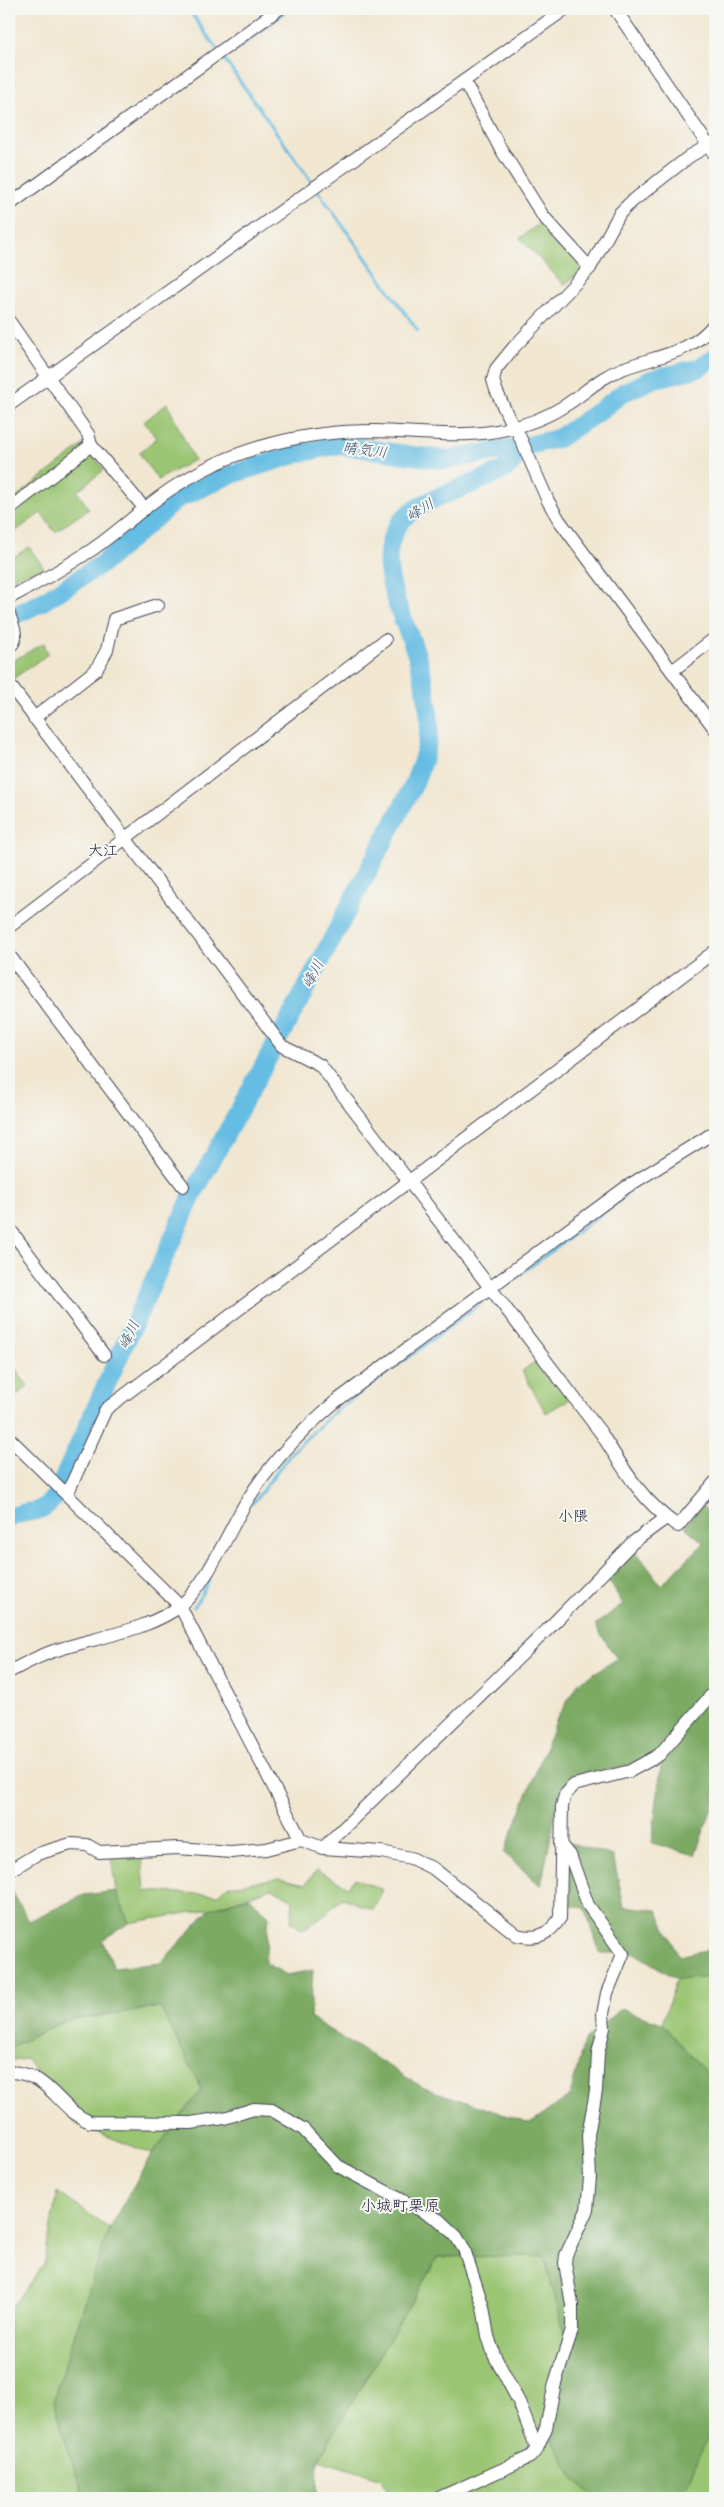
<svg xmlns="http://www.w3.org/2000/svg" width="724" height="2507" viewBox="0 0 724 2507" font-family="'Shantell Sans','Klee One',sans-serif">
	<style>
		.green { fill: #9ac572; stroke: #5e7456 }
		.forest { fill: #7baa64; stroke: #4e6650 }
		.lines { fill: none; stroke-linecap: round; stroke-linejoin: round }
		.stream { stroke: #66bde3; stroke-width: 3 }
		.river { stroke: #66bde3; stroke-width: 19 }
		.street-casing { stroke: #414052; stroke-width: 14 }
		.street { stroke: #fff; stroke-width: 12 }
		.labels { text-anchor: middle; stroke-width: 4; stroke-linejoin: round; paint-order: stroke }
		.water-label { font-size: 15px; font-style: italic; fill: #3a5876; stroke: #f6f6f2 }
		.neighbourhood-label { font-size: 15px; fill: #22223b; stroke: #f6f6f2 }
		.quarter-label { font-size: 16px; fill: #22223b; stroke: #f6f6f2 }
	</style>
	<rect width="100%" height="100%" fill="#f6f6f2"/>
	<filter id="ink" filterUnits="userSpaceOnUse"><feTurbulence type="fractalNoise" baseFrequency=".02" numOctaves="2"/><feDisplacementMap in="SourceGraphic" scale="10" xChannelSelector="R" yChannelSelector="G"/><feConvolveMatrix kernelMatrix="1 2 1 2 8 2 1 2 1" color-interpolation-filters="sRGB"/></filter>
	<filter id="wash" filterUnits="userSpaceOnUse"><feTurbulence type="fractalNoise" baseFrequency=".0096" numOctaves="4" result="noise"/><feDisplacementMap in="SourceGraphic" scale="20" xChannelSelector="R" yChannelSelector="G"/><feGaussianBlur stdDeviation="1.12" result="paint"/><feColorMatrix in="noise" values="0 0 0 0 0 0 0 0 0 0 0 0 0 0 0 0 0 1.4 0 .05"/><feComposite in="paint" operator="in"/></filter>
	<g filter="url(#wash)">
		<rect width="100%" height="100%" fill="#f1e7d1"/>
		<g class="green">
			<polygon points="543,221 585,269 564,285 520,238"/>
			<polygon points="167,403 194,460 158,480 139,453 157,438 144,422"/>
			<polygon points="84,444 104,470 77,491 89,509 55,532 41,513 10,535 9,503"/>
			<polygon points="29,547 44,568 9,579 9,560"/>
			<polygon points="44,643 48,654 10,681 9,663"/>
			<polygon points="543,1356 575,1396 546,1413 522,1371"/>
			<polygon points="9,1361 28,1386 9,1402"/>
			<polygon points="142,1855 145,1891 218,1895 227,1886 280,1878 305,1884 317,1870 348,1887 355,1878 383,1890 373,1910 343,1898 320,1919 303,1930 291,1922 293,1900 272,1888 210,1909 129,1923 116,1891 111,1857"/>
			<polygon points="715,1976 715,2083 662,2023 677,1979"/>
			<polygon points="160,2007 202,2089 152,2154 74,2123 26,2059 9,2061 9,2048 64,2021"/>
			<polygon points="57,2192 109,2228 53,2402 84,2498 9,2498 9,2310 44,2264"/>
			<polygon points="544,2256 566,2339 574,2477 595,2498 392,2498 380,2478 318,2460 438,2257"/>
			<polygon points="715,2420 715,2498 680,2498 681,2497"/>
		</g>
		<g class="forest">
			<polygon points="700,1504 715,1518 715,1800 695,1855 652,1843 661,1765 561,1786 541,1886 504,1853 558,1716 578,1683 617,1659 595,1625 623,1604 605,1574 633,1547 661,1585 704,1543 685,1527"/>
			<polygon points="567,1842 613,1856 624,1906 657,1910 679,1956 715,1948 715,1976 677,1979 634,1953 600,1953 585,1908 571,1906"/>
			<polygon points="9,1886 29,1921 84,1895 116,1891 129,1923 102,1940 114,1968 161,1963 210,1909 249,1897 269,1916 265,1963 287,1975 313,1970 310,2018 424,2088 530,2123 570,2096 584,2041 621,2009 662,2023 715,2083 715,2162 709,2177 715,2188 715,2420 681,2498 595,2498 574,2478 547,2431 566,2339 544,2256 438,2257 318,2460 317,2498 84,2498 53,2402 109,2228 152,2154 202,2089 160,2007 64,2021 9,2048"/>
		</g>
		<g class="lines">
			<g class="stream">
				<polyline points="188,9 217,49"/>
				<polyline points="233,52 289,9"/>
				<polyline points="224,59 314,185"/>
				<polyline points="318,191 418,331"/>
				<polyline points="498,1291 625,1196"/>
				<polyline points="370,1386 490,1296"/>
				<polyline points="253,1503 293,1451 332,1414 362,1391"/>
				<polyline points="194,1607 209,1581"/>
			</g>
			<g class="river">
				<polyline points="9,618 42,602 102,564 177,499 227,476 296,454 338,445 445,460 526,446 559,438 598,412 624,392 653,379 699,368 715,357"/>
				<path d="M9 1518C30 1507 38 1519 56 1495L193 1194 302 996 413 786C422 764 431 740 429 716 427 696 423 675 417 656 404 616 368 558 403 519 421 500 464 488 488 477 493 474 501 472 505 469 513 463 519 453 526 446"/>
			</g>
		</g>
	</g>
	<g filter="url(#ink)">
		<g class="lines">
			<defs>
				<g id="street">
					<polyline points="615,9 715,155"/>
					<polyline points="464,81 499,146 543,216 590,268"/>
					<polyline points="715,142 690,156 630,203 620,213 590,268 514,347 496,369 493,380 496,390 510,421 515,426 548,501 559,520 715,729"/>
					<polyline points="9,205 279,9"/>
					<polyline points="9,321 88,434 91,445 9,509"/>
					<polyline points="9,405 565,9"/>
					<polyline points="91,445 145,509"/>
					<path d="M9 598C38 583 66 567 93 549 120 530 144 507 171 489 201 469 235 453 271 444 304 435 340 431 375 431 416 432 457 438 497 431 520 427 546 418 566 405 585 393 600 377 622 369 655 356 692 354 715 323"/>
					<path d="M9 614C12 625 21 639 9 647"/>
					<polyline points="672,671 715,638"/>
					<path d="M9 684 282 1046 320 1065 601 1433C623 1468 643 1503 678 1526L715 1482"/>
					<polyline points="34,718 96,670 107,650 114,619 158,605"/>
					<polyline points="9,927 385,640"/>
					<polyline points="9,955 183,1186"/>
					<polyline points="9,1228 104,1355"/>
					<polyline points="9,1438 180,1606 301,1840"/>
					<polyline points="67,1494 106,1409 715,951"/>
					<path d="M9 1672C24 1664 40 1655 57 1650 93 1638 151 1630 181 1605 206 1585 228 1533 245 1504 269 1464 300 1432 335 1402L625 1188 715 1132"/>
					<polyline points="323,1848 548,1629 632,1543 666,1518"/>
					<path d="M9 1871 37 1854 71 1844 87 1845 99 1852 178 1848 231 1852 266 1849 301 1840 323 1848 381 1852 411 1858 434 1869 517 1935C537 1940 549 1935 560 1918L562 1806 565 1795 574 1785 630 1771 659 1755 715 1691"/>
					<path d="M9 2072C51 2073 56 2108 90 2122L191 2123 224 2118 254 2109 272 2110 303 2129 338 2166 439 2220 456 2236 464 2249 483 2307 488 2336 494 2355 519 2402 537 2449"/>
					<polyline points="439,2498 530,2457 537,2449 546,2428 555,2383 572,2330 572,2305 565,2263 566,2255 587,2210 590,2178 588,2135 596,2091 598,2053 604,2028 603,2014 607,1993 623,1954 588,1905 570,1855 561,1844"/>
				</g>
			</defs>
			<use href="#street" class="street-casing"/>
			<use href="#street" class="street"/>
		</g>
	</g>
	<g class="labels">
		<g class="water-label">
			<text transform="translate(365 450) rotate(7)" y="5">晴気川</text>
			<text transform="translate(420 510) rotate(-32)" y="5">峰川</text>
			<text transform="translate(313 974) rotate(-63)" y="5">峰川</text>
			<text transform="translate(129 1335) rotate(-65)" y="5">峰川</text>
		</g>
		<g class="neighbourhood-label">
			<text x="103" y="855">大江</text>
			<text x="573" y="1521">小隈</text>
		</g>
		<g class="quarter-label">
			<text x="400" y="2211">小城町栗原</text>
		</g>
	</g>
	<rect width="724" height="2507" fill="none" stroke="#f6f6f2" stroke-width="30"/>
</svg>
